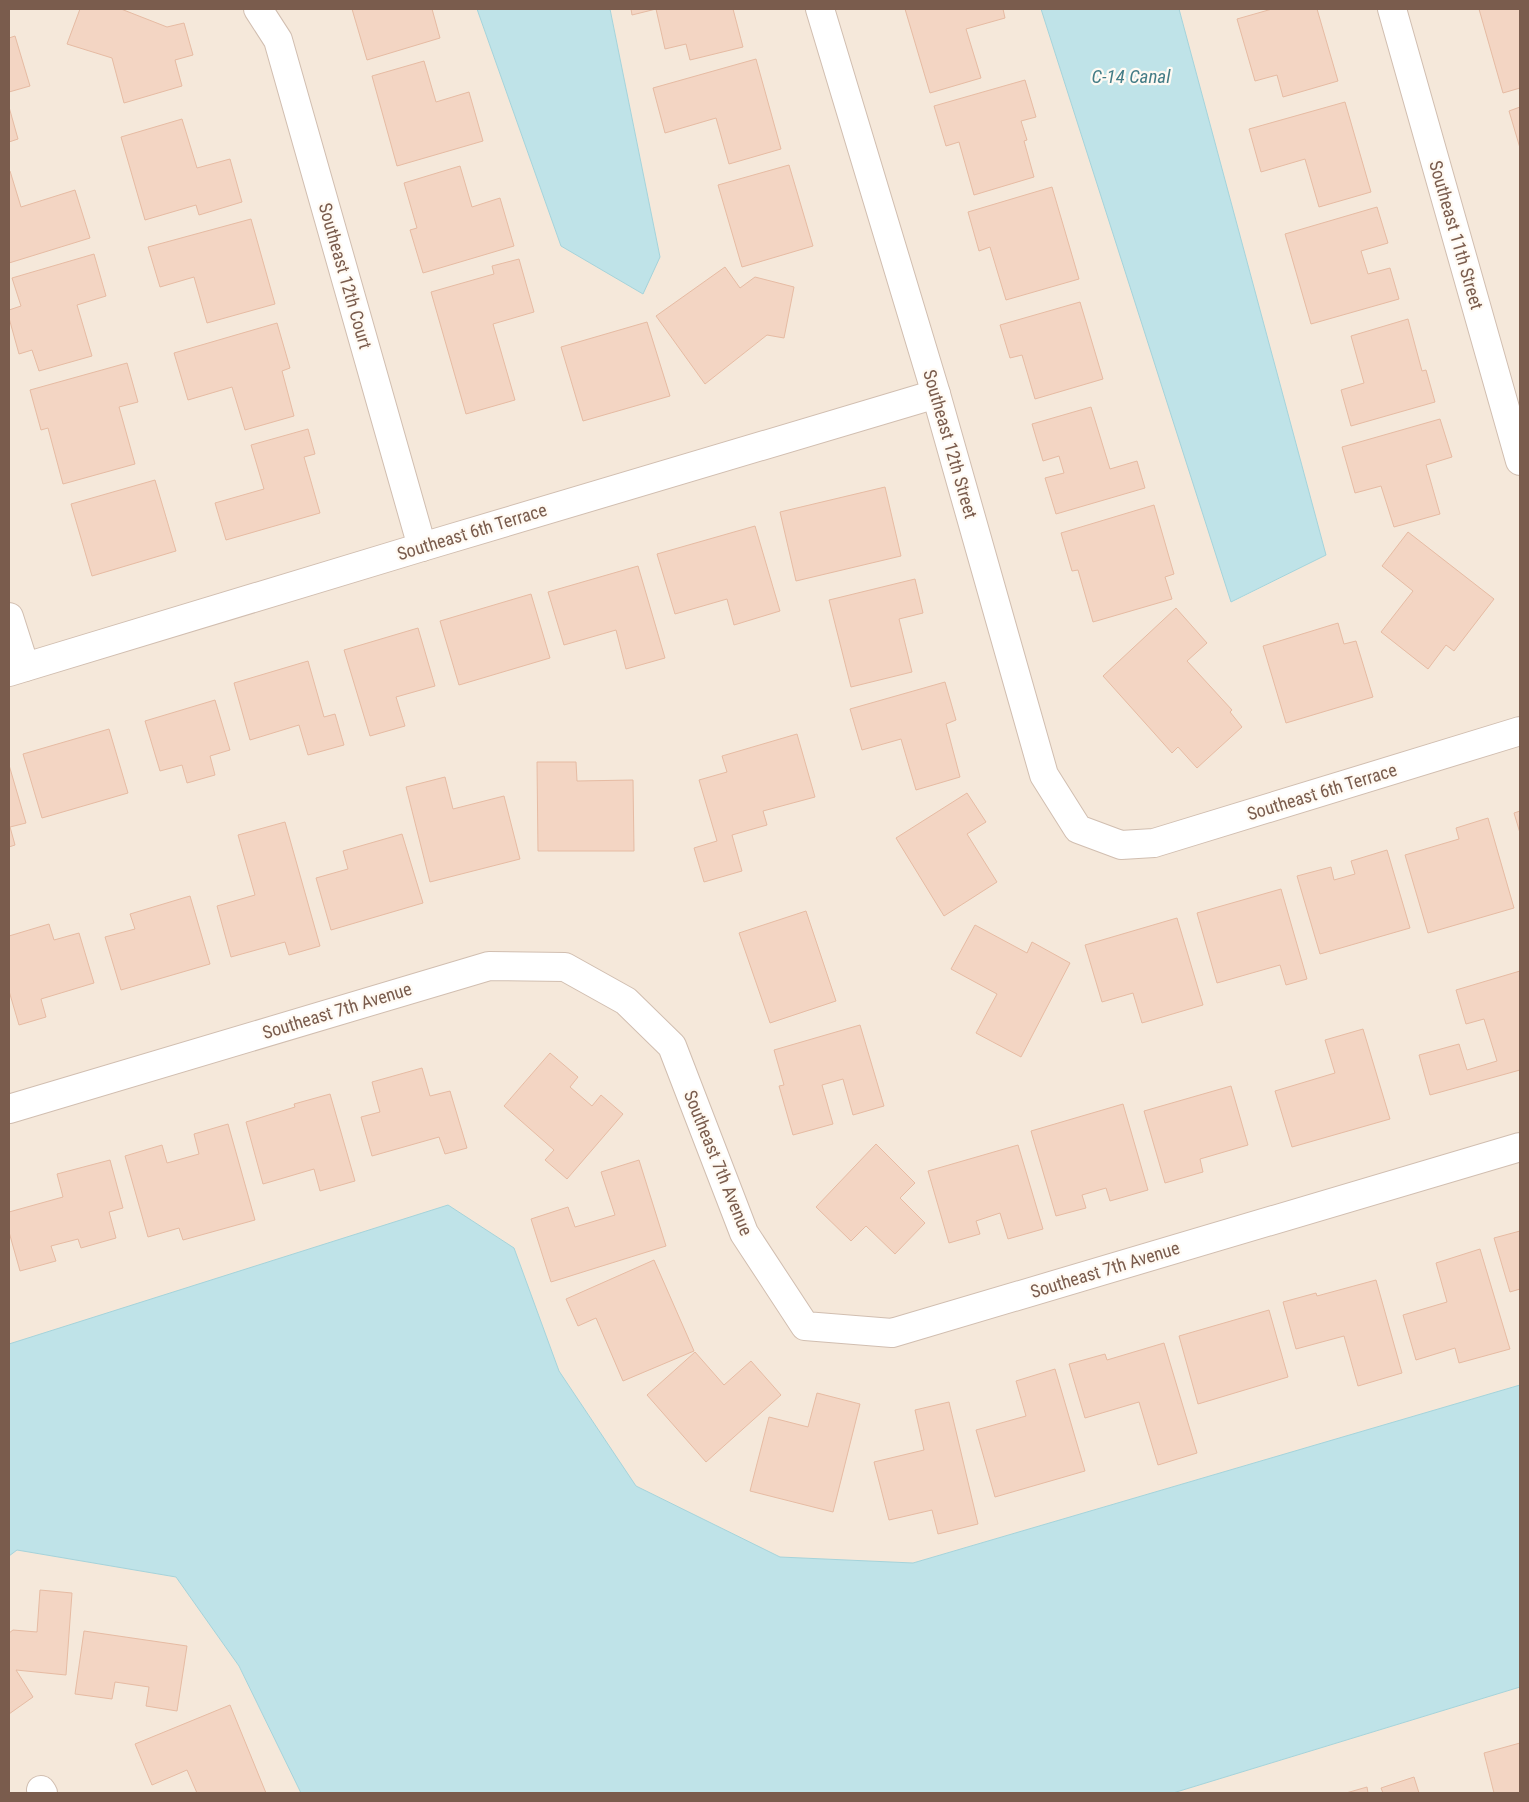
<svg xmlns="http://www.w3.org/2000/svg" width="1529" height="1802" viewBox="0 0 1529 1802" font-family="'Roboto Condensed',sans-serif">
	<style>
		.residential { fill: #f5e8da }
		.water { fill: #bfe3e8; stroke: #a5d3da }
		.building { fill: #f3d5c3; stroke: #e6bba3 }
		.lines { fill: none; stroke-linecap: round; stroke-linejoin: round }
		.street-casing { stroke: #d1beb0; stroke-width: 30 }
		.street { stroke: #fff; stroke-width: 28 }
		.labels { text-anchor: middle; stroke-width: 4.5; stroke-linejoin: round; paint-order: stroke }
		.street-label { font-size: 18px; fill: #7a5c4d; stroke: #fffaf3 }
		.water-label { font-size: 19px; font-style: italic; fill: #437c86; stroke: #fffaf3 }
	</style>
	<rect width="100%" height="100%" fill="#fdf6ec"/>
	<g class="residential">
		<polygon points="9,9 477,9 561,246 660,257 610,9 1041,9 1232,602 1326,555 1179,9 1520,9 1520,1385 913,1563 780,1557 636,1486 559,1371 514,1248 9,1344"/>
		<polygon points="17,1550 176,1577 239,1666 301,1793 9,1793 9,1556"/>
		<polygon points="1520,1687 1520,1793 1173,1793"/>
	</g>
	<g class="water">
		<polygon points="477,9 610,9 660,257 643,294 561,246"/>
		<polygon points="1041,9 1179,9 1326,555 1231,602"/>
		<polygon points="448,1205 514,1248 559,1371 636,1486 780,1557 913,1563 1520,1385 1520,1687 1173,1793 301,1793 239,1666 176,1577 17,1550 9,1556 9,1344"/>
	</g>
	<g class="building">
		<polygon points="80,9 121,9 167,27 184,23 193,55 175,60 182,86 124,103 112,58 67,44"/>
		<polygon points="352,9 432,9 440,38 367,60"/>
		<polygon points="631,9 733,9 743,47 690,60 686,44 665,49 656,9 632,15"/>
		<polygon points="905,9 1003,9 1005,18 966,29 981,78 930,93"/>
		<polygon points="1272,9 1317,9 1338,81 1283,97 1277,75 1255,81 1237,19"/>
		<polygon points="1479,9 1520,9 1520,88 1503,93"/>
		<polygon points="15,36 30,86 9,92 9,38"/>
		<polygon points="756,59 781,149 729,164 716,118 665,133 653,88"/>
		<polygon points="424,61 436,102 469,92 483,141 397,166 372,76"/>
		<polygon points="1025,80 1036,117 1021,121 1027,140 1024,141 1034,177 974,195 959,142 946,146 934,106"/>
		<polygon points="1345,102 1371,192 1319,207 1305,159 1261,172 1249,129"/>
		<polygon points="9,107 18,139 9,142"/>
		<polygon points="1520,107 1520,148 1509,111"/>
		<polygon points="182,119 197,168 230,159 242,202 199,215 196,205 145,220 121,137"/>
		<polygon points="789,165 813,246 742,267 718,185"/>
		<polygon points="460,166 472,207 500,198 514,246 423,273 410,230 417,228 404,183"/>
		<polygon points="9,171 10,171 21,207 75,190 90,238 9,263"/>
		<polygon points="1052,187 1079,279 1006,300 990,247 979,251 968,212"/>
		<polygon points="1377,207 1388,243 1361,251 1368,274 1390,268 1399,299 1311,324 1285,234"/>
		<polygon points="251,219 275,304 207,323 194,277 160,287 148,247"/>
		<polygon points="94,254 106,296 77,305 92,356 39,371 32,350 19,354 9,318 9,310 21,306 12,278"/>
		<polygon points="519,259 534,312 493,324 515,400 466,414 431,292 494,274 492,266"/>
		<polygon points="725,267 740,288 755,277 794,287 784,338 767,335 705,384 656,316"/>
		<polygon points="1080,302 1103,379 1035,399 1022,355 1010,358 1000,325"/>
		<polygon points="1408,319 1422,371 1426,370 1435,402 1351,426 1341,390 1364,383 1351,336"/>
		<polygon points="647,322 670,396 583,421 561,347"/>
		<polygon points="277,323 290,368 282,371 294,416 245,430 232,387 188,400 174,353"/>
		<polygon points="127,363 138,402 119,407 135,464 63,484 48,428 41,430 30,390"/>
		<polygon points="1091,407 1110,469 1137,461 1145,488 1056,514 1045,478 1064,473 1059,456 1043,461 1032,424"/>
		<polygon points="1440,419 1452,457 1426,465 1440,514 1394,527 1381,486 1355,493 1342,447"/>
		<polygon points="308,429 315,454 304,457 320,513 226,540 215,503 264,489 251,445"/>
		<polygon points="155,480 176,551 92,576 71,504"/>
		<polygon points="885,487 901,556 796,581 780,512"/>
		<polygon points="1154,505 1174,574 1165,577 1172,599 1093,622 1078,570 1072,571 1061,533"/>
		<polygon points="755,526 780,611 734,625 727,599 675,614 657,554"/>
		<polygon points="1408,532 1494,599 1454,651 1446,645 1428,669 1381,632 1413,591 1382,566"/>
		<polygon points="638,566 665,658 626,669 616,630 564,645 548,592"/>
		<polygon points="915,579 923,613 899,619 912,672 851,687 829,600"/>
		<polygon points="531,594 550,658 459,685 440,621"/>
		<polygon points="1176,608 1207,643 1187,661 1232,710 1230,712 1242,727 1197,768 1178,747 1172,753 1103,676"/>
		<polygon points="1338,623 1344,644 1356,641 1373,697 1286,723 1263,646"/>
		<polygon points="418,628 435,686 396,697 405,726 370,736 344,650"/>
		<polygon points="308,661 324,717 335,714 344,745 308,755 299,725 250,740 234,683"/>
		<polygon points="945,682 956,720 946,724 960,777 916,790 901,739 862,750 850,709"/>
		<polygon points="215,700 230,750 210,756 215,775 187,783 182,765 160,771 145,721"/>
		<polygon points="109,729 128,793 42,818 23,754"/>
		<polygon points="797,734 815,797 763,811 767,825 732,835 742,871 704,882 694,848 717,841 699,780 727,772 722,756"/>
		<polygon points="537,762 576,762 577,781 633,780 634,851 538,851"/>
		<polygon points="9,765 26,823 10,827 15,845 9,847"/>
		<polygon points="445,777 453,809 504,796 520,859 430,882 406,787"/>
		<polygon points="967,793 986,822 967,834 997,882 944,916 896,838"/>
		<polygon points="1520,811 1520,833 1514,813"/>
		<polygon points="1488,818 1514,908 1428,933 1405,855 1459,839 1456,828"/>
		<polygon points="285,822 320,946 289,955 285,942 231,957 217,906 255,895 238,835"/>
		<polygon points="402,834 423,903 331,930 316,878 348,869 343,851"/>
		<polygon points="1387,850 1410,928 1320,954 1297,876 1331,867 1334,880 1355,874 1351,861"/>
		<polygon points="1281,889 1307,979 1286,985 1280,965 1217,983 1197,913"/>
		<polygon points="190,896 210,964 121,990 105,937 135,929 130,914"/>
		<polygon points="806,911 836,1001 770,1023 739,933"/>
		<polygon points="1177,918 1203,1005 1142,1023 1133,993 1102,1002 1085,945"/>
		<polygon points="49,924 54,940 79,933 94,983 41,999 46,1017 19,1025 9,991 9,936"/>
		<polygon points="975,925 1027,953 1032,942 1070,963 1021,1057 976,1033 997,994 951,969"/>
		<polygon points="1520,971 1520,1070 1430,1095 1419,1055 1459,1044 1467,1070 1497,1061 1484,1019 1466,1024 1456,990"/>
		<polygon points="860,1025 884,1106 853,1115 843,1079 822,1085 833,1124 793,1135 779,1086 784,1085 774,1050"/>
		<polygon points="1363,1029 1390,1119 1292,1147 1275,1091 1335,1073 1325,1040"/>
		<polygon points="550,1053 578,1077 570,1087 592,1106 601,1095 623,1114 567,1179 545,1160 554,1150 504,1106"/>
		<polygon points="422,1068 430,1096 450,1091 467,1148 445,1154 439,1137 372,1156 361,1117 380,1112 372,1082"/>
		<polygon points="1231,1086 1248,1145 1200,1159 1203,1172 1165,1183 1144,1111"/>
		<polygon points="330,1094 355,1181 320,1191 314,1169 263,1184 246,1122 295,1107 294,1104"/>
		<polygon points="1123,1104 1148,1190 1110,1201 1106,1188 1082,1195 1086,1208 1056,1216 1031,1131"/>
		<polygon points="228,1124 255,1220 183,1240 179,1228 148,1237 125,1156 162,1145 167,1163 199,1154 194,1134"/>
		<polygon points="876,1144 915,1183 900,1198 925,1223 895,1254 866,1226 851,1241 816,1207"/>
		<polygon points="1018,1145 1043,1229 1008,1239 1000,1213 976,1221 980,1234 949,1243 928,1171"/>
		<polygon points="110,1160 123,1208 109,1212 116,1238 81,1248 78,1239 51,1246 56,1261 20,1271 9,1232 9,1212 63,1197 57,1174"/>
		<polygon points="639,1160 666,1246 551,1282 531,1219 568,1207 575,1227 615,1215 601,1172"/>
		<polygon points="1520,1231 1520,1289 1510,1292 1494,1238"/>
		<polygon points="1480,1249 1510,1349 1459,1363 1455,1348 1416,1360 1403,1315 1447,1302 1436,1263"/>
		<polygon points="654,1260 694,1351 623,1381 596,1318 578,1326 566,1299"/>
		<polygon points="1376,1280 1402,1373 1358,1386 1344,1336 1296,1349 1283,1302 1316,1293 1317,1296"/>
		<polygon points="1269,1310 1288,1377 1198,1404 1179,1336"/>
		<polygon points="1164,1343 1197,1453 1158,1465 1139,1402 1085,1418 1069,1364 1105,1354 1107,1360"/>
		<polygon points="695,1352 724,1385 751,1361 781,1395 706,1462 647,1395"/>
		<polygon points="1055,1369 1085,1471 995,1497 976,1430 1026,1416 1016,1381"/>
		<polygon points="817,1393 860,1404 833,1512 750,1491 769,1417 808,1427"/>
		<polygon points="949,1402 978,1524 938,1534 932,1510 889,1520 874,1462 924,1450 915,1410"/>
		<polygon points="40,1590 72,1593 66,1675 16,1670 33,1697 9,1714 9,1633 13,1630 37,1632"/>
		<polygon points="84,1631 187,1646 177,1711 146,1706 149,1687 115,1682 112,1699 75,1694"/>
		<polygon points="230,1705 266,1793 197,1793 187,1770 152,1785 135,1744"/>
		<polygon points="1520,1743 1520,1793 1494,1793 1484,1753"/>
		<polygon points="1414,1777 1419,1793 1383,1793 1381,1788"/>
		<polygon points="1367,1787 1368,1793 1346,1793"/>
	</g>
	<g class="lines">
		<defs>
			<g id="street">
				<polyline points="258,9 278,40 422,547"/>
				<polyline points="820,9 936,394 1044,775 1078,829 1121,845 1154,843 1520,731"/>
				<polyline points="1392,9 1520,461"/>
				<polyline points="9,617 25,667"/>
				<polyline points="9,672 422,547 936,394"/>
				<polyline points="9,1109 489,966 565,967 626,1001 672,1046 744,1233 805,1326 892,1333 1520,1147"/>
				<polyline points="41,1790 43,1793"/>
			</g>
		</defs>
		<use href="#street" class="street-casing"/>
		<use href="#street" class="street"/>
	</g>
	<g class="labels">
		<g class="street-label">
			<text transform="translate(1456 235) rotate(74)" y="6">Southeast 11th Street</text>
			<text transform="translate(345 276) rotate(74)" y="6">Southeast 12th Court</text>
			<text transform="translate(950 444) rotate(74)" y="6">Southeast 12th Street</text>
			<text transform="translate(472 532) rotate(-17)" y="6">Southeast 6th Terrace</text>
			<text transform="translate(1322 792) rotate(-17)" y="6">Southeast 6th Terrace</text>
			<text transform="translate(337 1011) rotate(-17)" y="6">Southeast 7th Avenue</text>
			<text transform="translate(718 1163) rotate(68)" y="6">Southeast 7th Avenue</text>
			<text transform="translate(1105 1270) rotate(-17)" y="6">Southeast 7th Avenue</text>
		</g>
		<g class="water-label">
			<text x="1131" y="83">C-14 Canal</text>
		</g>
	</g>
	<rect width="1529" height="1802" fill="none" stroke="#7a5c4d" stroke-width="20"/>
</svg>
